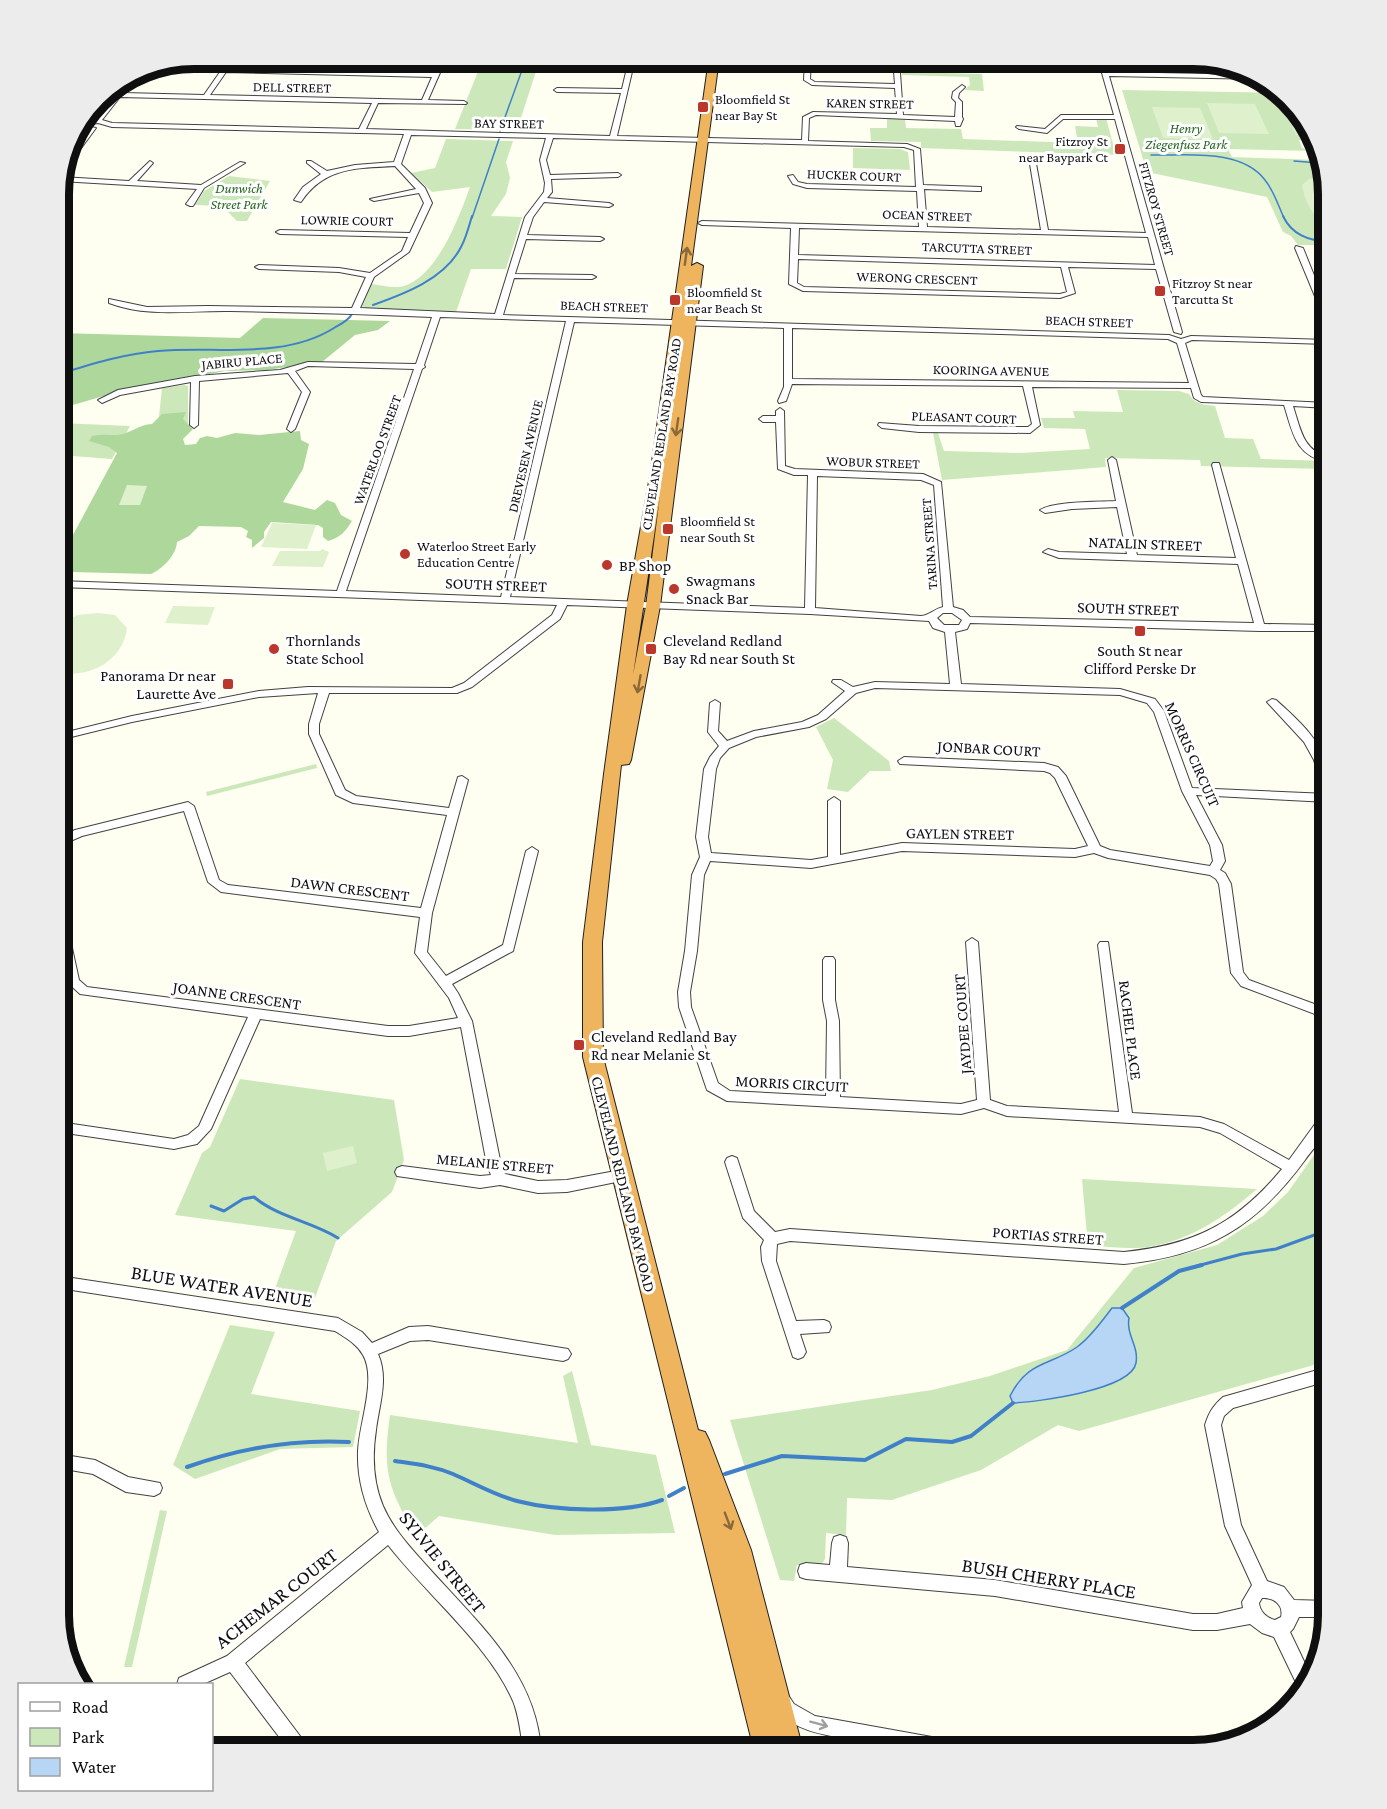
<svg xmlns="http://www.w3.org/2000/svg" width="1387" height="1809" viewBox="0 0 1387 1809" font-family="'Crimson Pro',serif">
	<style>
		.green { fill: #cce8bb }
		.forest { fill: #aed89b }
		.pitch { fill: #dff0cd }
		.water { fill: #b7d5f4; stroke: #4080c9; stroke-width: 1.5 }
		.lines { fill: none; stroke-linecap: round; stroke-linejoin: round }
		.stream-far3 { stroke: #4080c9; stroke-width: 1.5 }
		.stream-far2 { stroke: #4080c9; stroke-width: 2 }
		.stream-far1 { stroke: #4080c9; stroke-width: 3 }
		.stream { stroke: #4080c9; stroke-width: 4 }
		.minor-casing { stroke: #424242; stroke-width: 2 }
		.highway-casing { stroke: #202020; stroke-width: 2 }
		.minor { fill: #fff; fill-rule: evenodd }
		.highway { fill: #efb45e; fill-rule: evenodd }
		.oneway { stroke: #8a6a3a }
		.oneway2 { stroke: #9f9f9f }
		.poi-dot { fill: #bb372b; stroke: #fff; stroke-width: 2 }
		.labels { text-anchor: middle; stroke-width: 6; stroke-linejoin: round; paint-order: stroke }
		.far-street-label { font-size: 14px; fill: #0f0f0f; stroke: #fff }
		.far-poi-label { font-size: 14px; fill: #0f0f0f; stroke: #fff; text-anchor: start }
		.far-park-label { font-size: 14px; font-style: italic; fill: #256520; stroke: #fff }
		.street-label { font-size: 16px; fill: #0f0f0f; stroke: #fff }
		.poi-label { font-size: 16px; fill: #0f0f0f; stroke: #fff; text-anchor: start }
		.near-street-label { font-size: 20px; fill: #0f0f0f; stroke: #fff }
		.rim { fill: none; stroke: #0f0f0f; stroke-width: 8 }
	</style>
	<rect width="100%" height="100%" fill="#fefef1"/>
	<g class="green">
		<polygon points="483,59 540,59 517,130 455,129"/>
		<polygon points="902,72 982,74 984,91 964,90 970,85 969,77 902,75"/>
		<polygon points="1122,90 1279,93 1306,119 1312,141 1299,140 1302,148 1315,151 1228,149 1232,157 1318,160 1328,194 1328,245 1298,245 1291,236 1283,232 1267,197 1147,172"/>
		<polygon points="887,117 905,118 906,128 961,129 963,139 1078,143 1075,126 1098,127 1096,118 1106,118 1116,155 921,148 921,142 871,141 870,128 887,128"/>
		<path d="M446 139 513 141 506 162 510 178 506 194 491 216 522 217 506 269H471L456 312 366 309 362 307 371 284C380 285 395 289 404 286 438 275 459 217 470 187L432 192 411 173 435 168Z"/>
		<polygon points="853,148 900,149 908,152 910,170 853,168"/>
		<polygon points="229,176 270,181 247,221 237,221 222,206 195,205 204,191"/>
		<polygon points="184,385 188,386 188,427 158,426 162,388"/>
		<path d="M1117 390 1179 391 1189 394C1194 404 1205 405 1215 406L1225 438 1253 439 1261 459 1328 461V469L1201 466 1200 460 1105 458 1106 467 942 480 933 433H938L944 451 1021 453 1090 449 1085 429 1044 428 1041 418H1075L1073 411 1123 412Z"/>
		<polygon points="59,423 130,426 112,459 59,455"/>
		<polygon points="834,718 889,761 891,771 870,771 848,792 827,789 833,760 816,727"/>
		<polygon points="316,764 317,768 207,796 206,792"/>
		<polygon points="240,1079 394,1100 404,1160 392,1192 336,1241 313,1303 272,1297 296,1231 175,1215 202,1153 210,1147"/>
		<polygon points="1328,1135 1328,1361 1079,1431 1058,1425 981,1470 892,1500 847,1498 846,1535 826,1533 825,1559 821,1565 797,1565 794,1581 780,1580 730,1420 932,1390 990,1376 1067,1350 1134,1268 1217,1245 1263,1216 1288,1192"/>
		<path d="M1082 1179 1257 1189C1224 1217 1192 1240 1148 1247 1129 1250 1107 1246 1088 1246Z"/>
		<polygon points="230,1325 275,1332 251,1394 360,1411 353,1447 280,1449 195,1479 173,1465"/>
		<path d="M572 1371 591 1445 656 1455 675 1533 555 1535 439 1516 416 1536C388 1488 382 1472 390 1415L578 1443 563 1376Z"/>
		<polygon points="160,1510 167,1511 132,1667 124,1667"/>
	</g>
	<g class="forest">
		<polygon points="263,318 390,321 378,330 355,335 322,362 267,370 225,371 114,393 59,409 59,333 240,338"/>
		<path d="M186 412 183 419 193 429 183 439 185 445 196 444 200 438 207 436 217 438 235 433 259 435 300 431 301 440 309 444 303 469 283 502 315 510 327 500 335 503 341 515 352 521C345 532 341 537 328 541L323 537V528L318 525 271 522 264 532V538L252 548V540L246 537 248 531 241 527 199 526 189 536 177 542C176 556 162 569 151 574L72 572 68 565 59 561 117 453 109 447 89 441 92 436C101 434 107 435 116 435 129 435 139 424 152 424L162 414Z"/>
	</g>
	<g class="pitch">
		<polygon points="1207,103 1255,104 1269,134 1219,133"/>
		<polygon points="1281,104 1290,104 1306,119 1311,135 1296,135"/>
		<polygon points="1152,107 1200,108 1213,139 1163,138"/>
		<path d="M1323 175 1328 194V227C1313 217 1305 203 1302 185L1309 179Z"/>
		<polygon points="127,485 147,486 140,505 119,505"/>
		<polygon points="272,523 316,525 307,549 261,547"/>
		<polygon points="322,549 329,552 323,567 272,566 280,551 320,551"/>
		<polygon points="173,606 215,607 208,625 165,623"/>
		<path d="M98 613 115 615 127 628C123 661 90 678 59 673V626L77 615Z"/>
		<polygon points="353,1146 357,1163 327,1171 323,1153"/>
	</g>
	<path class="water" d="M1112 1308H1122L1129 1318C1126 1335 1139 1346 1136 1363 1131 1390 1037 1402 1013 1403L1010 1396C1028 1360 1050 1366 1077 1347 1091 1337 1102 1321 1112 1308Z"/>
	<g class="lines">
		<g class="stream-far3">
			<polyline points="500,131 526,59"/>
			<path d="M1151 155C1187 156 1241 148 1265 180 1274 191 1278 205 1284 218"/>
			<polyline points="1294,161 1319,163"/>
			<polyline points="472,218 499,139"/>
		</g>
		<g class="stream-far2">
			<path d="M1283 216C1292 235 1308 240 1328 242"/>
			<path d="M373 305C404 294 445 279 461 247 466 238 469 226 472 216"/>
			<path d="M59 374C92 364 123 354 158 351 215 346 283 360 334 328 341 324 348 321 352 314"/>
		</g>
		<g class="stream-far1">
			<path d="M211 1206 224 1211 243 1199 254 1197C279 1218 311 1221 338 1238"/>
			<polyline points="1197,1266 1242,1254 1276,1249 1328,1230"/>
		</g>
		<g class="stream">
			<polyline points="1122,1308 1179,1271 1202,1265"/>
			<path d="M395 1461C415 1464 434 1466 453 1474 474 1483 494 1495 517 1501 556 1511 624 1514 662 1500"/>
			<path d="M187 1467C240 1448 292 1439 349 1442"/>
			<polyline points="725,1474 782,1456 865,1460 906,1439 952,1442 971,1436 1013,1403"/>
			<polyline points="669,1496 684,1488"/>
		</g>
		<defs>
			<g id="minor">
				<path d="M229 59H235L229 68 434 73 440 59H446L428 100 464 101 467 103 466 104 378 103 366 129 610 136 621 93 557 92 554 90 557 88 622 89 627 68 570 66 567 64 570 62 628 64 629 59H635L617 136 802 140 803 117 813 112 897 114 895 88 812 85 804 80 805 59H811L810 79 815 82 895 84 893 59H899L903 115 955 117 956 102 952 98 953 92 962 85 965 87 959 93 958 98 962 102V117L963 119 960 126H956L955 121 816 115 809 118 808 141 907 144 920 149 923 185 981 187V191H978L924 189 927 227 1041 230 1029 158 1032 156 1035 158 1048 230 1146 233 1115 119H1063L1047 133 1019 129 1016 127 1017 126 1045 129 1061 115H1114L1098 59H1104L1108 72 1255 75 1263 79 1109 76 1182 332 1181 334 1174 332 1156 269 1068 267 1075 293 1060 298 803 291 789 284 791 228 702 225 698 223 702 221 919 227 917 191 807 188 793 184 788 176 793 175 798 182 807 184 916 187 914 150 904 147 553 138 546 160 550 175 618 173 621 175 618 177 551 179 552 192 547 198 609 203 613 205 609 207 544 202 533 217 527 235 600 237 604 239 600 241 526 239 515 274 592 275 596 277 592 279 514 278 503 315 1169 335 1181 339 1191 336 1328 340V344L1192 340 1185 343 1201 395 1203 397 1328 403V408L1293 406C1300 427 1303 452 1328 456V462C1295 456 1293 433 1284 405L1201 402 1194 398 1191 388 1032 387 1040 425 1030 433 919 432 882 428 878 425 879 423 919 426 1028 427 1032 424 1023 386 792 384 786 401 779 403 778 401 784 387V328L574 322 510 597 805 608 808 475H794L778 469 776 422H763L759 419 763 416H776V411L780 408 784 411 785 466 795 469 923 474 941 482 953 607 963 610 970 617 1254 623 1238 564 1059 558 1043 552 1048 549 1059 552 1127 554 1117 507 1072 509 1045 513 1040 510C1054 501 1098 502 1116 501L1108 460 1112 457 1116 460 1137 555 1236 558 1212 465 1213 463H1219L1264 624 1328 625V631H1260L970 623 967 629 955 632 961 684 1120 689 1155 699 1164 711 1192 788 1328 794V802L1196 795 1222 845 1225 861 1220 870 1225 873 1231 884 1243 972 1249 980 1328 1009V1019L1241 986 1231 973 1219 884 1216 879 1210 875 1108 858 1094 853 1075 857 902 851 811 868 710 861 704 875 697 951 690 992 691 1007 718 1083 730 1091 826 1096 827 1021 823 1000V960L825 957H833L835 960V1000L839 1021 840 1097 961 1104 977 1100 966 942 972 938 978 942 990 1100 1007 1106 1119 1112 1098 945 1100 942H1108L1132 1113 1200 1117 1224 1124 1289 1160 1323 1113 1328 1112C1328 1116 1329 1122 1328 1126 1326 1135 1311 1151 1305 1160 1256 1227 1207 1256 1124 1264L790 1241 777 1244 776 1261 796 1321 824 1320 829 1322 831 1327 829 1332 800 1334 806 1352 803 1357 798 1359 793 1357 762 1261 761 1247 764 1240 743 1218 725 1162 727 1158 732 1156 737 1158 754 1211 775 1232 790 1229 1124 1252C1194 1245 1236 1224 1282 1169L1220 1133 1200 1127 1007 1116 984 1108 961 1114 727 1101 707 1090 679 1007 678 992 685 951 692 875 700 857 696 837 704 769 710 757 719 746 708 732 710 703 715 700 720 703 718 731 727 741 754 731 802 722 818 715 845 691 832 682 833 680H841L853 687 875 682 950 684 945 632 933 628 929 621 810 614 567 605 560 619 472 687 457 693H329L319 724V734L345 790 356 796 449 808 458 777 462 776 468 780 432 913 427 952 446 976 503 945 526 851 532 847 538 851 513 951 452 984 458 993 472 1021 501 1165 505 1174 538 1181 567 1180 621 1170 626 1172 628 1176 626 1180 567 1192 538 1193 500 1185 480 1188 397 1176 395 1172 397 1168 402 1166 480 1176 491 1175 487 1165 461 1027 409 1036H388L260 1019 211 1129 197 1144 174 1149 59 1132V1122L174 1139 188 1135 199 1126 248 1017 80 994 67 982 59 943V912L65 916 79 980 87 987 388 1026H409L458 1018 449 998 415 953 420 917 221 892 208 882 184 811 82 836 59 846V838L75 830 188 802 194 806 219 880 228 885 421 908 447 815 353 803 336 795 309 734V724L318 693 259 697 132 722 59 740V734L132 716 259 691 308 687 452 688 464 683 552 615 557 605 59 587V581L337 591 414 369 308 366 295 371 310 392 295 429 291 432 287 429 302 392 288 373 199 381 198 425 194 428 190 425 191 382 120 395 102 403 98 400 118 390 195 376 280 370 308 362 416 364 432 317C365 314 298 312 231 311 191 310 148 318 109 303V299L147 307 208 306 352 308 366 277 339 272 259 269 255 267 259 265 339 268 370 273 402 251 408 237 280 234 276 232 280 230 410 233 424 203 419 193 374 201 370 199 416 189 395 166C357 168 324 167 301 202L294 200 303 187 321 174 307 163V161H311L327 171 355 165 394 162 404 134 112 127 98 123 79 126 82 122 96 119 130 76 139 71V73L123 93 204 95ZM226 72 432 77 422 100 210 95ZM120 97 372 103 359 129 112 123 102 120ZM411 135 546 138 540 160 545 183 544 192 525 217 495 314 360 308 374 277 409 252 432 203 425 188 401 164ZM799 228 1148 237 1155 265 798 255ZM798 259 1061 267 1067 292 1060 294 804 287 797 283ZM440 317 566 321 501 597 346 591 422 369 425 367 424 365ZM792 328 1168 339 1177 343 1189 383 792 379ZM817 476 921 480 934 485 943 607C934 609 930 615 921 616L815 608ZM943 613H952L962 620 959 625H944L937 618ZM875 688 1120 695 1147 703 1154 712 1182 791 1210 845 1213 861 1210 866 1110 850 1100 846 1066 776 1058 767 1044 763 904 757 898 761 900 764 1044 771 1050 773 1055 778 1088 846 1075 849 902 843 840 855V801L834 797 828 801V857L811 860 711 853 708 837 716 769 720 758 729 748 756 737 809 727 826 719 856 693Z"/>
				<polygon points="91,127 96,128 65,170 63,171 65,161"/>
				<polygon points="150,161 153,163 137,181 201,185 240,162 245,163 204,188 193,206 190,206 186,204 197,189 60,181 61,177 129,181"/>
				<polygon points="1296,246 1303,248 1328,310 1328,320 1324,318 1295,248"/>
				<polygon points="59,457 69,466 62,478 59,479"/>
				<path d="M1272 699 1276 700C1296 718 1325 743 1328 772 1329 779 1328 785 1328 792L1322 788 1314 760 1304 742 1267 702Z"/>
				<path d="M59 1276 338 1318 362 1332 372 1343 409 1327 428 1326 568 1349 571 1354 568 1359 563 1361 428 1340 410 1341 378 1354C389 1379 379 1405 376 1430 372 1456 373 1482 383 1506 393 1529 410 1547 426 1565 475 1620 536 1672 541 1750H523C521 1734 519 1716 513 1701 489 1645 426 1594 388 1545L245 1663 306 1744 309 1750H289L230 1672 203 1684H177L179 1678 227 1656 379 1532C365 1507 357 1480 358 1451 359 1424 377 1379 363 1355 357 1344 346 1338 335 1331L59 1288Z"/>
				<path d="M1328 1367V1381L1233 1408 1224 1416 1221 1425 1241 1525 1267 1581 1284 1587 1294 1600 1328 1601V1617H1299L1293 1629 1290 1632 1312 1678 1311 1682 1301 1693 1274 1637 1262 1633 1250 1624 1217 1630H1193L995 1596 806 1579 800 1577 798 1571 800 1565 806 1563 830 1565 832 1543 834 1537 840 1535 846 1537 848 1543 847 1567 995 1580 1193 1614H1217L1243 1608 1242 1602 1252 1585 1225 1526 1205 1425C1209 1412 1213 1406 1223 1397ZM1262 1598C1273 1597 1284 1605 1281 1617L1275 1620C1267 1618 1260 1612 1259 1603Z"/>
				<polygon points="59,1454 95,1460 128,1477 160,1483 162,1488 160,1493 154,1496 126,1492 93,1474 59,1468"/>
				<path d="M782 1692 788 1695 794 1704 815 1716 954 1741 960 1744 963 1750H909L884 1746 886 1750H818L821 1744 837 1737C813 1733 784 1726 773 1701L776 1695Z"/>
			</g>
			<path id="highway" d="M709 59H719L691 266 697 263 703 266 660 606 631 760 629 764 621 765 602 942 603 1057 698 1430 705 1432 709 1440 751 1550 803 1750H754L583 1057V942L604 774 627 605 650 476ZM660 496 646 606 633 675Z"/>
		</defs>
		<use href="#minor" class="minor-casing"/>
		<use href="#highway" class="highway-casing"/>
		<use href="#minor" class="minor"/>
		<use href="#highway" class="highway"/>
	</g>
	<defs><path id="oneway-shaft" d="M-6 0H5M1.5-3L5.5 0L1.5 3" fill="none" stroke-width="1.6" stroke-linecap="round" stroke-linejoin="round" transform="scale(1.5)"/></defs>
	<g class="oneway">
		<use href="#oneway-shaft" transform="translate(686 256) rotate(-82)"/>
		<use href="#oneway-shaft" transform="translate(677 427) rotate(98)"/>
		<use href="#oneway-shaft" transform="translate(639 684) rotate(100)"/>
		<use href="#oneway-shaft" transform="translate(728 1521) rotate(69)"/>
	</g>
	<use class="oneway2" href="#oneway-shaft" transform="translate(819 1724) rotate(15)"/>
	<g class="poi-dot">
		<rect x="697" y="101" width="12" height="12" rx="3"/>
		<rect x="1114" y="143" width="12" height="12" rx="3"/>
		<rect x="1154" y="285" width="12" height="12" rx="3"/>
		<rect x="669" y="294" width="12" height="12" rx="3"/>
		<rect x="662" y="523" width="12" height="12" rx="3"/>
		<circle cx="405" cy="554" r="6"/>
		<circle cx="607" cy="565" r="6"/>
		<circle cx="674" cy="589" r="6"/>
		<rect x="1134" y="625" width="12" height="12" rx="3"/>
		<circle cx="274" cy="649" r="6"/>
		<rect x="645" y="643" width="12" height="12" rx="3"/>
		<rect x="222" y="678" width="12" height="12" rx="3"/>
		<rect x="573" y="1039" width="12" height="12" rx="3"/>
	</g>
	<g class="labels">
		<g class="far-street-label">
			<text transform="translate(292 87) rotate(1)" y="5">DELL STREET</text>
			<text transform="translate(870 103) rotate(1)" y="5">KAREN STREET</text>
			<text transform="translate(509 123) rotate(1)" y="5">BAY STREET</text>
			<text transform="translate(854 175) rotate(2)" y="5">HUCKER COURT</text>
			<text transform="translate(1157 209) rotate(74)" y="5">FITZROY STREET</text>
			<text transform="translate(927 215) rotate(2)" y="5">OCEAN STREET</text>
			<text transform="translate(347 220) rotate(1)" y="5">LOWRIE COURT</text>
			<text transform="translate(977 248) rotate(2)" y="5">TARCUTTA STREET</text>
			<text transform="translate(917 278) rotate(2)" y="5">WERONG CRESCENT</text>
			<text transform="translate(604 306) rotate(2)" y="5">BEACH STREET</text>
			<text transform="translate(1089 321) rotate(2)" y="5">BEACH STREET</text>
			<text transform="translate(242 361) rotate(-5)" y="5">JABIRU PLACE</text>
			<text transform="translate(991 370) rotate(1)" y="5">KOORINGA AVENUE</text>
			<text transform="translate(964 417) rotate(2)" y="5">PLEASANT COURT</text>
			<text transform="translate(661 434) rotate(-81)" y="5">CLEVELAND REDLAND BAY ROAD</text>
			<text transform="translate(377 450) rotate(-70)" y="5">WATERLOO STREET</text>
			<text transform="translate(525 456) rotate(-77)" y="5">DREVESEN AVENUE</text>
			<text transform="translate(873 462) rotate(2)" y="5">WOBUR STREET</text>
			<text transform="translate(929 544) rotate(-94)" y="5">TARINA STREET</text>
		</g>
		<g class="far-poi-label">
			<text x="715" y="104">Bloomfield St<tspan x="715" dy="16">near Bay St</tspan></text>
			<text x="1108" y="146" text-anchor="end">Fitzroy St<tspan x="1108" dy="16">near Baypark Ct</tspan></text>
			<text x="1172" y="288">Fitzroy St near<tspan x="1172" dy="16">Tarcutta St</tspan></text>
			<text x="687" y="297">Bloomfield St<tspan x="687" dy="16">near Beach St</tspan></text>
			<text x="680" y="526">Bloomfield St<tspan x="680" dy="16">near South St</tspan></text>
			<text x="417" y="551">Waterloo Street Early<tspan x="417" dy="16">Education Centre</tspan></text>
		</g>
		<g class="far-park-label">
			<text x="1186" y="133">Henry<tspan x="1186" dy="16">Ziegenfusz Park</tspan></text>
			<text x="239" y="193">Dunwich<tspan x="239" dy="16">Street Park</tspan></text>
		</g>
		<g class="street-label">
			<text transform="translate(1145 543) rotate(2)" y="6">NATALIN STREET</text>
			<text transform="translate(496 584) rotate(2)" y="6">SOUTH STREET</text>
			<text transform="translate(1128 608) rotate(2)" y="6">SOUTH STREET</text>
			<text transform="translate(989 748) rotate(3)" y="6">JONBAR COURT</text>
			<text transform="translate(1193 754) rotate(66)" y="6">MORRIS CIRCUIT</text>
			<text transform="translate(960 833) rotate(1)" y="6">GAYLEN STREET</text>
			<text transform="translate(350 888) rotate(7)" y="6">DAWN CRESCENT</text>
			<text transform="translate(237 995) rotate(8)" y="6">JOANNE CRESCENT</text>
			<text transform="translate(962 1024) rotate(-94)" y="6">JAYDEE COURT</text>
			<text transform="translate(1131 1030) rotate(83)" y="6">RACHEL PLACE</text>
			<text transform="translate(792 1083) rotate(3)" y="6">MORRIS CIRCUIT</text>
			<text transform="translate(495 1163) rotate(5)" y="6">MELANIE STREET</text>
			<text transform="translate(624 1184) rotate(76)" y="6">CLEVELAND REDLAND BAY ROAD</text>
			<text transform="translate(1048 1235) rotate(4)" y="6">PORTIAS STREET</text>
		</g>
		<g class="poi-label">
			<text x="619" y="571">BP Shop</text>
			<text x="686" y="586">Swagmans<tspan x="686" dy="18">Snack Bar</tspan></text>
			<text x="286" y="646">Thornlands<tspan x="286" dy="18">State School</tspan></text>
			<text x="663" y="646">Cleveland Redland<tspan x="663" dy="18">Bay Rd near South St</tspan></text>
			<text x="1140" y="656" text-anchor="middle">South St near<tspan x="1140" dy="18">Clifford Perske Dr</tspan></text>
			<text x="216" y="681" text-anchor="end">Panorama Dr near<tspan x="216" dy="18">Laurette Ave</tspan></text>
			<text x="591" y="1042">Cleveland Redland Bay<tspan x="591" dy="18">Rd near Melanie St</tspan></text>
		</g>
		<g class="near-street-label">
			<text transform="translate(222 1286) rotate(9)" y="7">BLUE WATER AVENUE</text>
			<text transform="translate(443 1562) rotate(51)" y="7">SYLVIE STREET</text>
			<text transform="translate(1049 1578) rotate(9)" y="7">BUSH CHERRY PLACE</text>
			<text transform="translate(276 1598) rotate(-38)" y="7">ACHEMAR COURT</text>
		</g>
	</g>
	<path d="M0 0H1387V1809H0ZM194 69H1193A125 125 0 0 1 1318 194V1615A125 125 0 0 1 1193 1740H194A125 125 0 0 1 69 1615V194A125 125 0 0 1 194 69Z" fill="#ececec" fill-rule="evenodd"/>
	<path class="rim" d="M194 69H1193A125 125 0 0 1 1318 194V1615A125 125 0 0 1 1193 1740H194A125 125 0 0 1 69 1615V194A125 125 0 0 1 194 69Z"/>
	<rect x="18" y="1683" width="195" height="108" fill="#ffffff" stroke="#9f9f9f" stroke-width="1.5"/>
	<rect x="30" y="1702" width="30" height="9" fill="#ffffff" stroke="#9f9f9f" stroke-width="1.5"/>
	<text x="72" y="1713" font-size="18" fill="#0f0f0f">Road</text>
	<rect x="30" y="1728" width="30" height="18" fill="#cce8bb" stroke="#9f9f9f" stroke-width="1.5"/>
	<text x="72" y="1743" font-size="18" fill="#0f0f0f">Park</text>
	<rect x="30" y="1758" width="30" height="18" fill="#b7d5f4" stroke="#9f9f9f" stroke-width="1.5"/>
	<text x="72" y="1773" font-size="18" fill="#0f0f0f">Water</text>
</svg>
